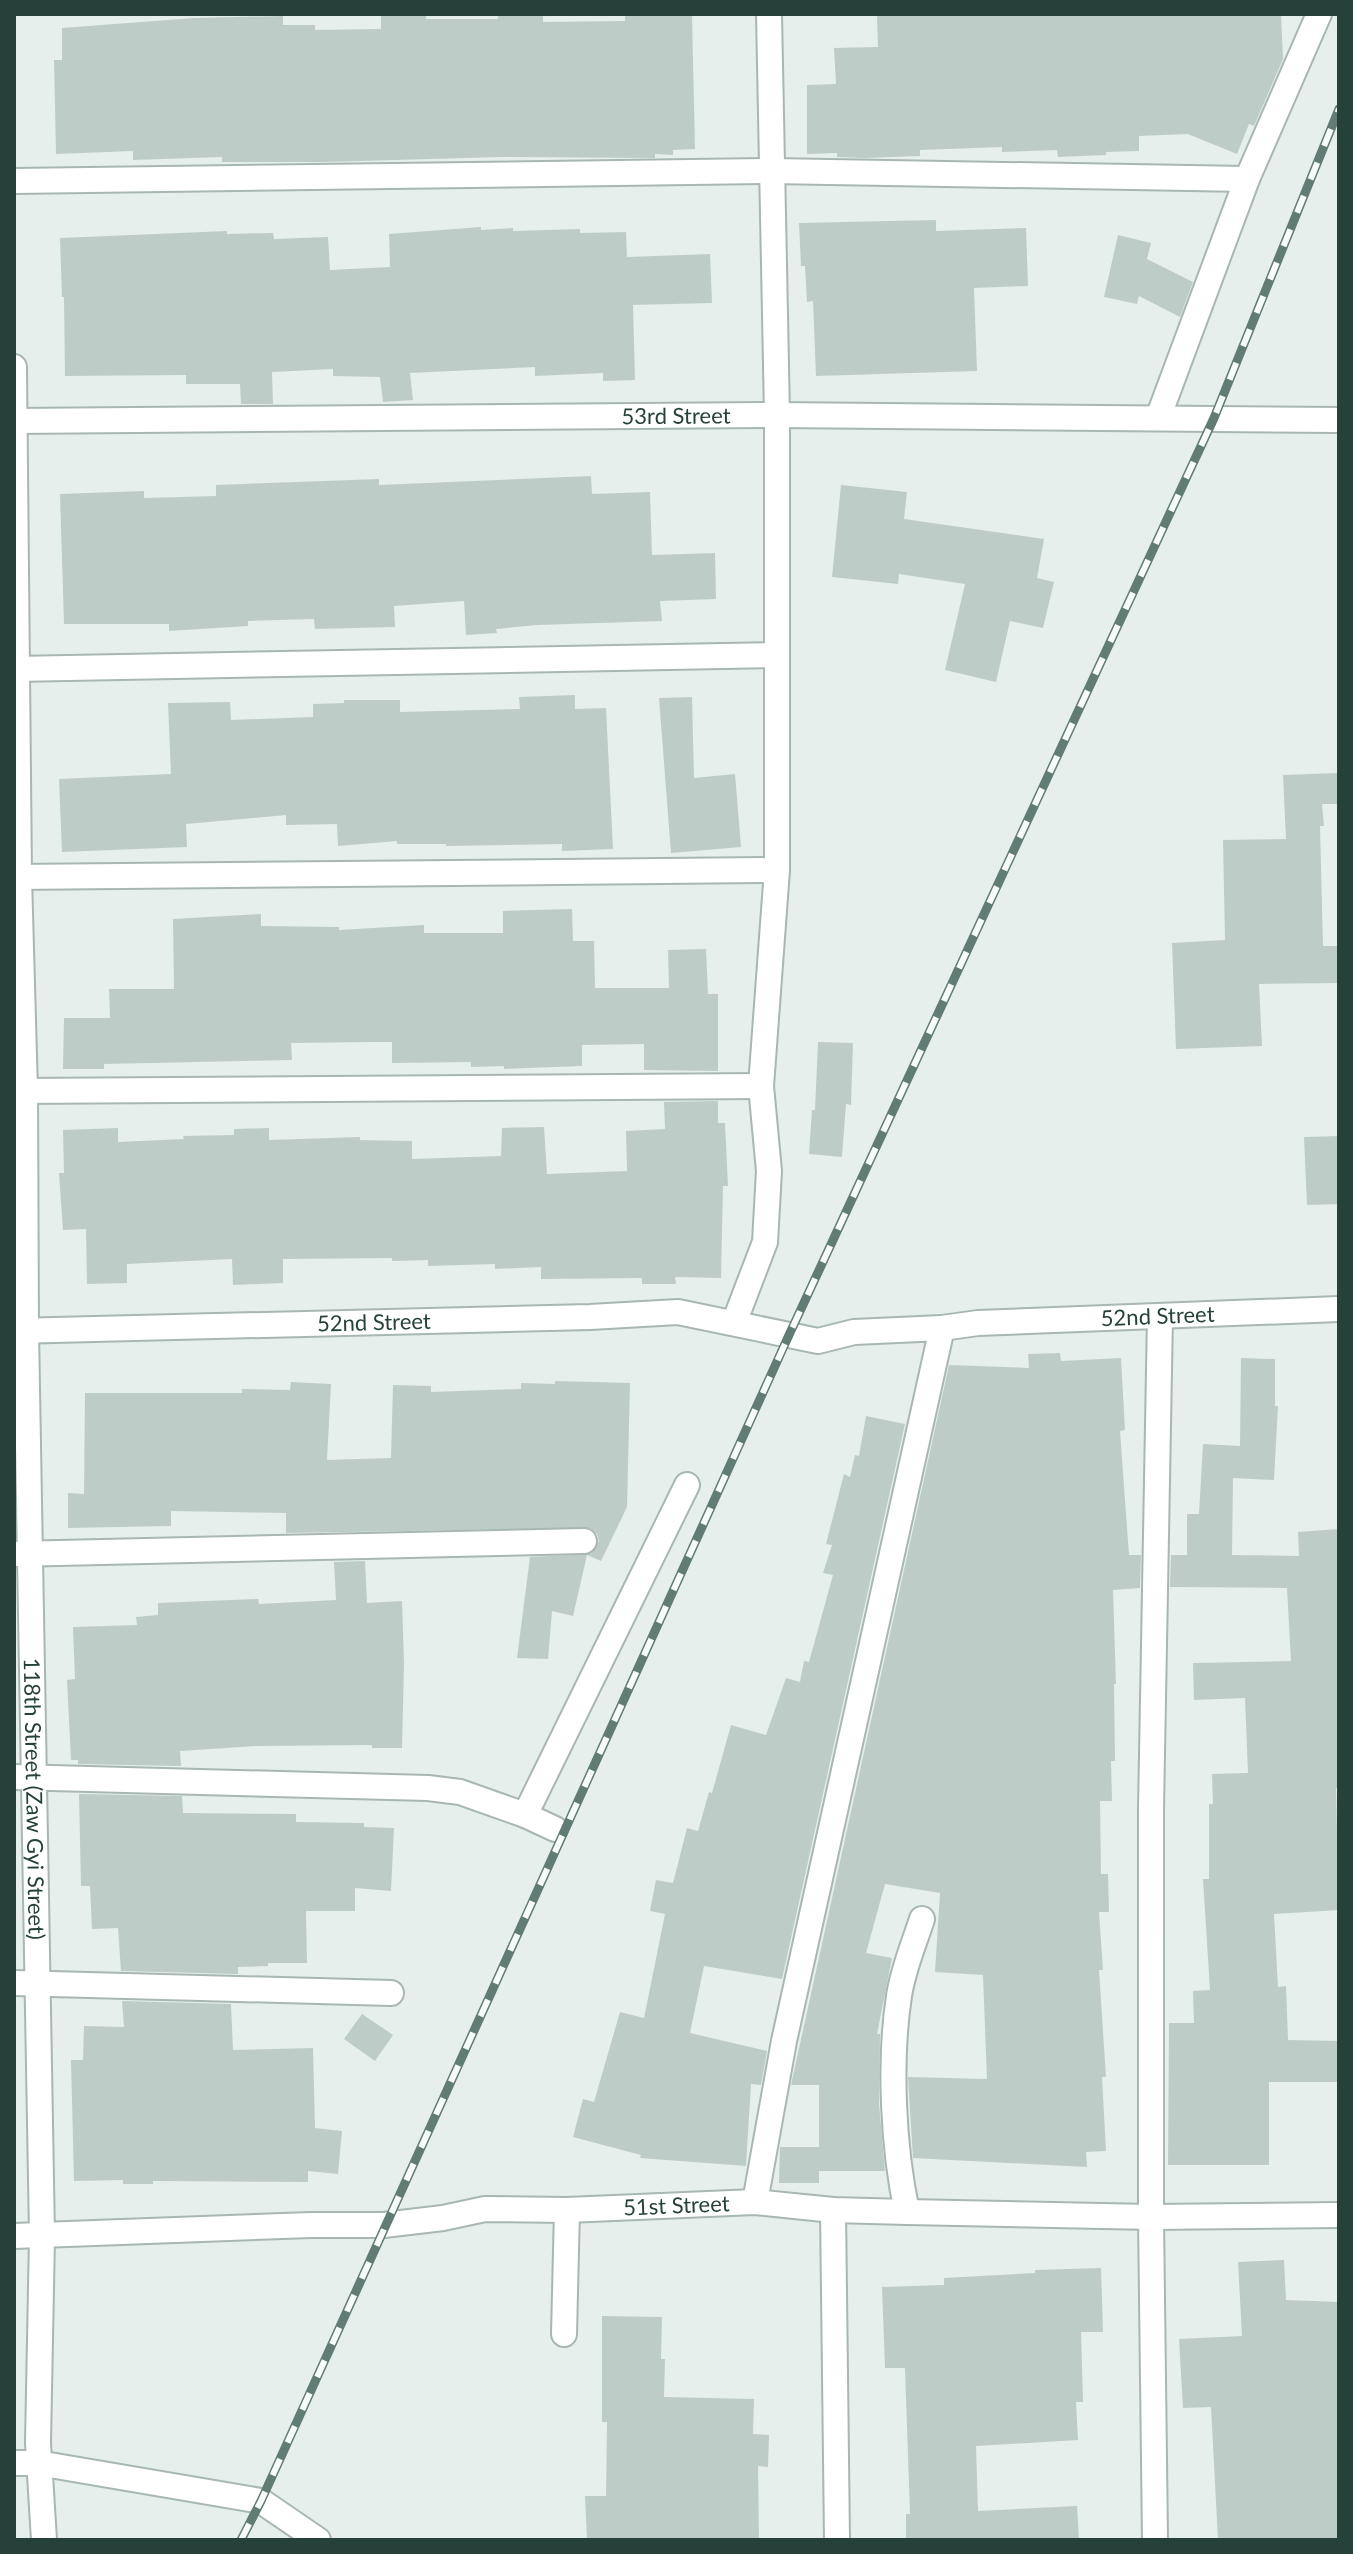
<svg xmlns="http://www.w3.org/2000/svg" width="1353" height="2554" viewBox="0 0 1353 2554" font-family="Lato,sans-serif">
	<style>
		.building { fill: #beccc7 }
		.lines { fill: none; stroke-linecap: round; stroke-linejoin: round }
		.minor-casing { stroke: #a8b7b2; stroke-width: 28 }
		.minor { stroke: #fff; stroke-width: 24 }
		.rail-casing { stroke: #607c75; stroke-width: 9 }
		.rail { stroke: #f7fbf9; stroke-width: 6; stroke-dasharray: 18; stroke-linecap: butt }
		.labels { text-anchor: middle; stroke-width: 6; stroke-linejoin: round; paint-order: stroke }
		.street-label { font-size: 22px; fill: #25413a; stroke: #f7fbf9 }
	</style>
	<rect width="100%" height="100%" fill="#e6efeb"/>
	<g class="building">
		<polygon points="381,14 426,14 426,19 498,19 498,14 543,14 543,22 625,21 625,16 692,15 695,149 673,150 673,155 655,154 655,158 501,157 325,162 222,162 222,157 133,160 133,151 56,154 54,60 62,60 62,28 194,18 283,16 283,25 315,25 315,30 381,29"/>
		<polygon points="877,14 1281,14 1283,59 1254,126 1249,124 1237,154 1188,134 1139,136 1139,151 1106,152 1106,155 1058,157 1057,150 1002,152 1002,147 920,150 920,156 865,158 837,157 837,153 807,154 807,85 836,84 834,48 878,47"/>
		<polygon points="936,220 936,231 1026,228 1028,286 974,288 977,371 816,376 813,301 807,302 805,266 801,266 799,223"/>
		<polygon points="481,227 481,230 513,228 513,231 580,229 580,233 626,232 627,257 710,254 712,303 633,305 635,380 603,381 603,373 535,376 535,367 410,373 413,400 383,402 380,377 333,376 333,369 272,372 273,404 241,404 240,384 186,384 186,375 65,376 64,297 62,297 60,238 227,231 227,234 273,233 274,239 328,237 330,270 390,267 389,234"/>
		<polygon points="1118,235 1151,243 1147,259 1193,282 1180,317 1139,296 1137,304 1104,297"/>
		<polygon points="591,476 592,494 650,492 652,555 715,553 716,599 660,601 662,621 537,625 496,629 497,633 466,635 464,601 394,606 395,627 315,629 314,619 248,621 248,626 169,631 169,624 64,624 60,494 144,491 144,498 216,496 216,485 379,479 379,485"/>
		<polygon points="841,485 907,492 904,519 1044,539 1037,578 1054,582 1043,628 1010,621 996,682 945,670 965,584 899,574 898,584 832,577"/>
		<polygon points="575,695 575,709 606,708 613,849 562,851 562,844 446,846 446,844 397,844 397,841 338,846 337,824 286,825 286,815 186,824 187,847 62,852 59,779 171,774 168,703 230,702 231,720 313,717 313,704 344,703 344,700 400,700 400,712 520,709 519,697"/>
		<polygon points="692,697 694,778 735,774 741,847 671,853 659,698"/>
		<polygon points="1339,773 1339,804 1322,804 1324,826 1320,826 1323,946 1339,946 1339,983 1259,984 1262,1046 1176,1049 1172,943 1225,940 1223,840 1286,839 1283,775"/>
		<polygon points="572,909 573,941 594,941 595,988 669,988 668,950 706,949 708,994 718,994 718,1071 644,1070 644,1044 582,1045 582,1066 504,1069 504,1066 471,1067 471,1062 392,1063 392,1042 371,1042 291,1043 292,1060 104,1064 104,1069 63,1069 64,1018 110,1018 109,989 174,989 173,919 261,914 261,926 339,927 339,930 424,925 424,933 503,933 503,911"/>
		<polygon points="818,1042 853,1043 851,1105 846,1104 842,1157 809,1154 812,1110 815,1110"/>
		<polygon points="718,1101 718,1123 725,1123 728,1186 723,1186 721,1278 675,1277 676,1284 642,1284 642,1278 541,1279 541,1267 495,1269 495,1264 428,1266 428,1260 392,1261 392,1258 283,1259 283,1283 233,1285 232,1259 127,1264 127,1283 87,1284 86,1229 63,1230 59,1173 64,1173 63,1130 118,1128 118,1142 184,1139 183,1136 234,1135 234,1129 269,1128 269,1140 360,1137 360,1140 412,1141 412,1159 501,1156 502,1128 544,1127 547,1174 627,1171 626,1131 665,1129 664,1102"/>
		<polygon points="1339,1136 1339,1204 1307,1205 1304,1137"/>
		<polygon points="1060,1353 1061,1361 1121,1358 1125,1430 1120,1431 1129,1555 1141,1555 1140,1588 1113,1590 1116,1684 1114,1684 1115,1761 1111,1761 1112,1801 1100,1801 1101,1874 1108,1874 1109,1912 1099,1912 1103,1970 1099,1970 1106,2077 1102,2077 1106,2151 1086,2152 1087,2167 913,2158 908,2077 987,2079 983,1975 935,1972 940,1893 885,1884 866,1953 892,1958 877,2034 880,2034 879,2104 885,2171 819,2171 819,2085 791,2085 949,1365 1029,1368 1028,1354"/>
		<polygon points="1241,1358 1275,1359 1275,1406 1278,1406 1274,1480 1233,1478 1232,1555 1299,1556 1298,1532 1339,1529 1339,1788 1336,1788 1339,1910 1274,1914 1278,1987 1286,1986 1288,2040 1339,2041 1339,2082 1269,2082 1269,2165 1168,2165 1169,2023 1194,2023 1193,1991 1210,1990 1203,1879 1209,1879 1209,1804 1213,1804 1212,1774 1248,1773 1245,1698 1194,1700 1193,1663 1291,1661 1287,1588 1170,1587 1171,1555 1187,1555 1187,1514 1199,1514 1203,1444 1240,1446"/>
		<polygon points="555,1381 630,1383 627,1507 601,1561 587,1555 573,1616 552,1611 548,1659 517,1658 530,1557 591,1554 599,1541 597,1534 590,1528 286,1533 286,1513 171,1511 171,1526 68,1528 68,1493 84,1494 85,1393 242,1393 242,1389 290,1390 291,1382 331,1384 327,1460 391,1458 393,1385 431,1386 431,1392 521,1389 521,1383 555,1384"/>
		<polygon points="866,1416 905,1424 782,1979 704,1966 690,2033 767,2051 761,2085 751,2084 746,2166 640,2158 641,2155 573,2137 583,2099 594,2102 620,2012 644,2018 665,1914 650,1911 656,1880 673,1883 687,1828 698,1831 709,1792 712,1793 731,1725 766,1735 786,1678 800,1682 804,1661 809,1662 833,1575 823,1573 832,1545 826,1544 844,1474 850,1477 855,1455 859,1456"/>
		<polygon points="365,1561 367,1603 402,1601 404,1664 402,1748 372,1748 372,1745 256,1746 180,1751 181,1766 78,1764 78,1760 71,1760 67,1680 75,1679 73,1627 137,1625 136,1617 158,1615 158,1603 258,1599 259,1604 336,1600 334,1562"/>
		<polygon points="79,1794 182,1796 183,1813 296,1814 296,1822 364,1823 364,1827 394,1828 391,1891 355,1888 355,1911 306,1911 307,1963 268,1963 268,1966 238,1967 238,1974 121,1971 118,1928 92,1929 90,1886 81,1886"/>
		<polygon points="122,2001 231,2004 233,2050 313,2048 315,2128 342,2131 338,2174 308,2171 308,2182 153,2181 153,2184 123,2184 123,2180 74,2181 71,2060 83,2060 84,2026 124,2027"/>
		<polygon points="362,2014 393,2035 375,2061 344,2039"/>
		<polygon points="780,2147 819,2147 819,2183 779,2183"/>
		<polygon points="1284,2260 1286,2300 1339,2302 1339,2540 1218,2540 1211,2407 1183,2408 1179,2339 1242,2336 1238,2262"/>
		<polygon points="1101,2268 1103,2332 1081,2332 1083,2402 1076,2402 1078,2440 976,2446 978,2511 1077,2506 1079,2540 906,2540 906,2514 910,2514 905,2368 885,2368 882,2287 944,2285 944,2278 1035,2273 1035,2270"/>
		<polygon points="602,2316 662,2317 661,2359 665,2359 664,2397 754,2399 753,2434 769,2435 768,2467 758,2466 759,2540 587,2539 585,2496 606,2496 607,2422 602,2422"/>
	</g>
	<g class="lines">
		<defs>
			<g id="minor">
				<polyline points="14,181 771,171 1247,179"/>
				<path id="s1" d="M14 367 19 877 25 1091 26 1331 42 2236 38 2443 44 2540"/>
				<polyline points="1158,418 1247,179 1319,14"/>
				<path id="s2" d="M14 421 777 415 1339 420"/>
				<polyline points="14,669 776,655"/>
				<polyline points="14,877 777,870"/>
				<polyline points="14,1091 761,1086"/>
				<polyline points="734,1323 765,1242 769,1171 761,1086 777,870 777,415 769,14"/>
				<path id="s3" d="M14 1331 590 1317 678 1312 818 1341 854 1332 942 1328"/>
				<polyline points="14,1554 584,1541"/>
				<polyline points="14,1777 428,1788 460,1792 525,1815 687,1485"/>
				<polyline points="525,1815 555,1829"/>
				<polyline points="14,1983 391,1993"/>
				<path id="s4" d="M755 2202 784 2041 942 1328 978 1323 1339 1309"/>
				<polyline points="833,2210 837,2540"/>
				<path d="M907 2212C893 2147 889 2061 899 1996 903 1969 914 1944 922 1919"/>
				<path id="s5" d="M14 2236 311 2225H384L443 2218 485 2209 567 2210 755 2202 833 2210 907 2212 1151 2217 1339 2215"/>
				<polyline points="564,2334 567,2210"/>
				<polyline points="14,2463 38,2463 261,2501 318,2540"/>
				<polyline points="1155,2540 1151,2217 1151,1809 1160,1316"/>
			</g>
		</defs>
		<use href="#minor" class="minor-casing"/>
		<use href="#minor" class="minor"/>
		<defs>
			<polyline id="rail" points="241,2540 261,2501 789,1335 1214,418 1339,109"/>
		</defs>
		<use href="#rail" class="rail-casing"/>
		<use href="#rail" class="rail"/>
	</g>
	<g class="labels">
		<g class="street-label">
			<text dy="8" stroke="none"><textPath href="#s2" startOffset="662">53rd Street</textPath></text>
			<text dy="8" stroke="none"><textPath href="#s4" startOffset="1110">52nd Street</textPath></text>
			<text dy="8" stroke="none"><textPath href="#s3" startOffset="360">52nd Street</textPath></text>
			<text dy="8" stroke="none"><textPath href="#s1" startOffset="1432">118th Street (Zaw Gyi Street)</textPath></text>
			<text dy="8" stroke="none"><textPath href="#s5" startOffset="664">51st Street</textPath></text>
		</g>
	</g>
	<rect width="1353" height="2554" fill="none" stroke="#25413a" stroke-width="32"/>
</svg>
